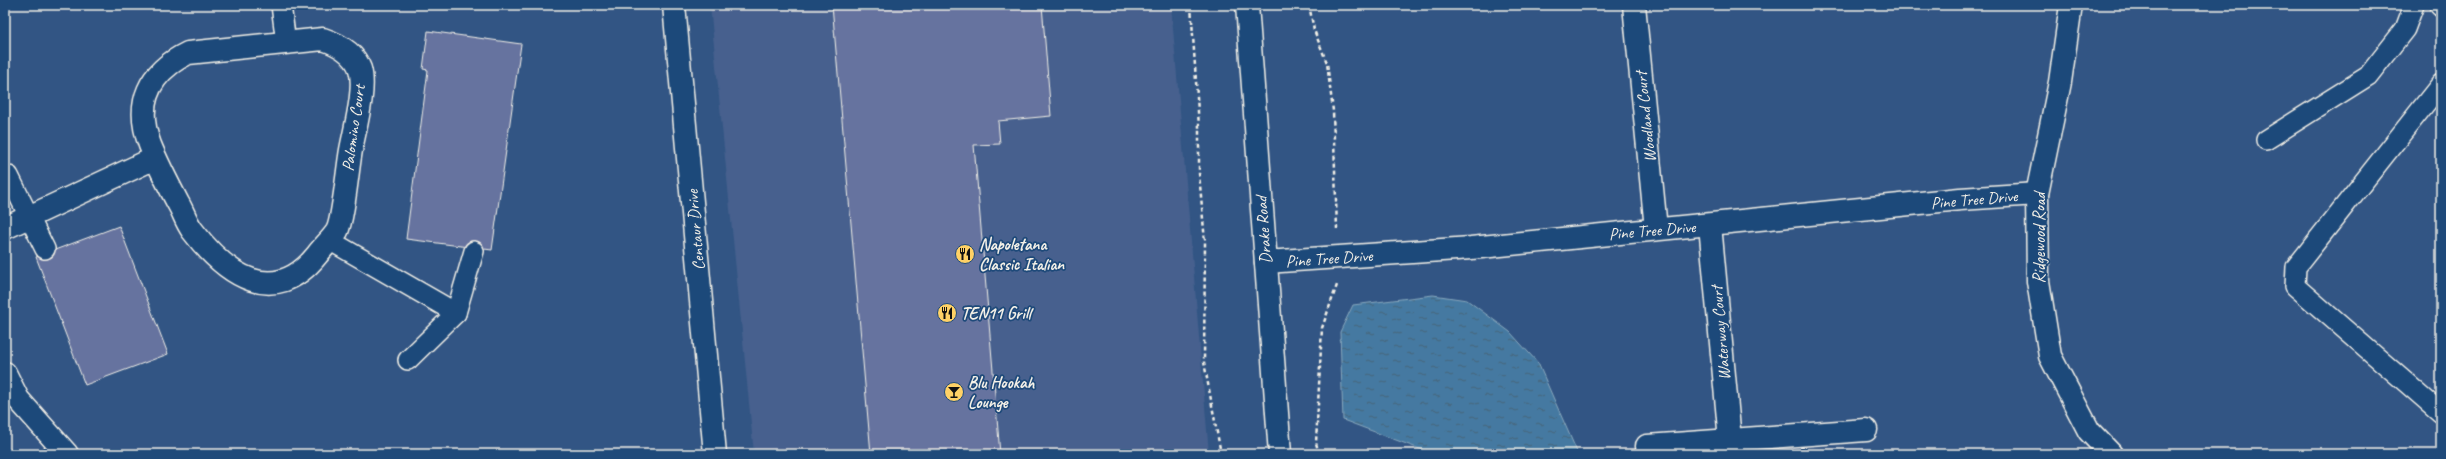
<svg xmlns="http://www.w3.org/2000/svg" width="2446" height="459" viewBox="0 0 2446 459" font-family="Caveat,sans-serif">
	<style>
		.built { fill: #46618e }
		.water { fill: url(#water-ripples); stroke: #8aa9bd }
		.building { fill: #66739f; stroke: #f4f1e8 }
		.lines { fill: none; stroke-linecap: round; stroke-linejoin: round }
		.lane-casing { stroke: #f4f1e8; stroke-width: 22 }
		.street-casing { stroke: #f4f1e8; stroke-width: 25 }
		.secondary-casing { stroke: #f4f1e8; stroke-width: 25 }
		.path { stroke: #f4f1e8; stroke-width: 2.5; stroke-dasharray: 4 3; stroke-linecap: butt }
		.lane { stroke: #1f4a7a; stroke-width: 19 }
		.street { stroke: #1f4a7a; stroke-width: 22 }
		.secondary { stroke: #1f4a7a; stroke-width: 22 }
		.labels { text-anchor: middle; stroke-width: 3.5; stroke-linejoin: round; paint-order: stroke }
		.street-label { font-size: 17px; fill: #f4f1e8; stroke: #1f4a7a }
		.poi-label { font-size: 17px; font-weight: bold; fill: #f4f1e8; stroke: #1f4a7a; text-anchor: start }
	</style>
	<defs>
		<pattern id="water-ripples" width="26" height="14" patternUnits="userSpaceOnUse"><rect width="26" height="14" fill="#4479a1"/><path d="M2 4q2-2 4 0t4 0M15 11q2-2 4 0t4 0" fill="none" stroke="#466378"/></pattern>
	</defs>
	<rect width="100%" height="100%" fill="#325584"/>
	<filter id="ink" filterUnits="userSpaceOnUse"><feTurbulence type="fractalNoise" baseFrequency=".025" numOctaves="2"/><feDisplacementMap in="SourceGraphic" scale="8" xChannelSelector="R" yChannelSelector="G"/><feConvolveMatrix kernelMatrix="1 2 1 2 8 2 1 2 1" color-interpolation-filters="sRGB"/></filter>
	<g filter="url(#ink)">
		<polygon class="built" points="710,5 1171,5 1209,454 754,454"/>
		<polygon class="water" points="1433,295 1467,300 1510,332 1538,363 1578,454 1433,454 1343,420 1340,332 1353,305"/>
		<g class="building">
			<polygon points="832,5 1042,5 1051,116 998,121 1000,144 974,145 1000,454 871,454"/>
			<polygon points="428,31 521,44 492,250 406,239 428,70 423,69"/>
			<polygon points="119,226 168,354 85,385 36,257"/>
		</g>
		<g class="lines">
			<defs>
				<g id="lane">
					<polyline points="281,5 286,43"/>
					<polyline points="2439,5 2441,7"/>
					<polyline points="2441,84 2296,267 2295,286 2441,413"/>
					<polyline points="2266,140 2368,76 2405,29 2414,5"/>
					<polyline points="9,176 45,249"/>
					<polyline points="329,240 456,313"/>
					<polyline points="408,360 456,313 474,251"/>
				</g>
				<g id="street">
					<polyline points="674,5 715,454"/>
					<polyline points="1634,5 1656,229"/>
					<polyline points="2071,5 2060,82 2037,194 2038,281 2050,356 2089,431 2111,454"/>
					<path d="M323 39C338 44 354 52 360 69 366 89 355 128 351 150 348 166 343 220 337 231 332 239 323 247 317 255 274 309 226 275 192 230 186 222 183 211 178 203 168 184 158 165 150 145 134 103 149 72 188 53Z"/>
					<polyline points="1710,225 1730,440"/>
					<polyline points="5,228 155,158"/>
					<polyline points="1266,262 1471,248 1960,199 2037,194"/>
					<polyline points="5,373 18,399 67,454"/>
					<polyline points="1647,446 1866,430"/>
				</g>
				<polyline id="secondary" points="1247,5 1280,454"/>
			</defs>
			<use href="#lane" class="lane-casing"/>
			<use href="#street" class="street-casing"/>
			<use href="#secondary" class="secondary-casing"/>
			<g class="path">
				<polyline points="1191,5 1199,127 1199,173 1205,242 1204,362 1221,454"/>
				<polyline points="1309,5 1314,30 1327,63 1333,111 1337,229"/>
				<polyline points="1319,454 1316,443 1322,328 1337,285"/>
			</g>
			<use href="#lane" class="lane"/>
			<use href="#street" class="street"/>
			<use href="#secondary" class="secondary"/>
		</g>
	</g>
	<defs>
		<symbol id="restaurant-disc" viewBox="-11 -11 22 22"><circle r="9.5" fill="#ffd166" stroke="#1f4a7a"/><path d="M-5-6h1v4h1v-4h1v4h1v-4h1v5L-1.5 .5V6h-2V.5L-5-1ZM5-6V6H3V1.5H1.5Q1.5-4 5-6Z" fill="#111"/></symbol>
		<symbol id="bar-disc" viewBox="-11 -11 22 22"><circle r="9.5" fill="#ffd166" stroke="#1f4a7a"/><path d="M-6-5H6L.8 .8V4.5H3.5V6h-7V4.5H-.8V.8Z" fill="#111"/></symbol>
	</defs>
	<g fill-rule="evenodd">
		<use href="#restaurant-disc" x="954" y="243" width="22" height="22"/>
		<use href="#restaurant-disc" x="936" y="302" width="22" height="22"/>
		<use href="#bar-disc" x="943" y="381" width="22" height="22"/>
	</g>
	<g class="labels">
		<g class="street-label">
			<text transform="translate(1645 117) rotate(-96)" y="6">Woodland Court</text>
			<text transform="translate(353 128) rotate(-82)" y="6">Palomino Court</text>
			<text transform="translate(1974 199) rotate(-5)" y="6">Pine Tree Drive</text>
			<text transform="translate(695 230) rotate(-95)" y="6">Centaur Drive</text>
			<text transform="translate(1263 230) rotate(-94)" y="6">Drake Road</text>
			<text transform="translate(1652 230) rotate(-5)" y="6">Pine Tree Drive</text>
			<text transform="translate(2039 238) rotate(-90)" y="6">Ridgewood Road</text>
			<text transform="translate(1329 258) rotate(-4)" y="6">Pine Tree Drive</text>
			<text transform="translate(1720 333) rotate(-95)" y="6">Waterway Court</text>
		</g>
		<g class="poi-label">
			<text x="979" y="250">Napoletana<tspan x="979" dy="20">Classic Italian</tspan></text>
			<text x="961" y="319">TEN11 Grill</text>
			<text x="968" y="388">Blu Hookah<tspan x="968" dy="20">Lounge</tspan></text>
		</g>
	</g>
	<rect width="2446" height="459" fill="none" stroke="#1f4a7a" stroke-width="20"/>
	<rect x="10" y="10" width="2426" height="439" fill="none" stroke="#f4f1e8" stroke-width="1.5" filter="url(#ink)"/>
</svg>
